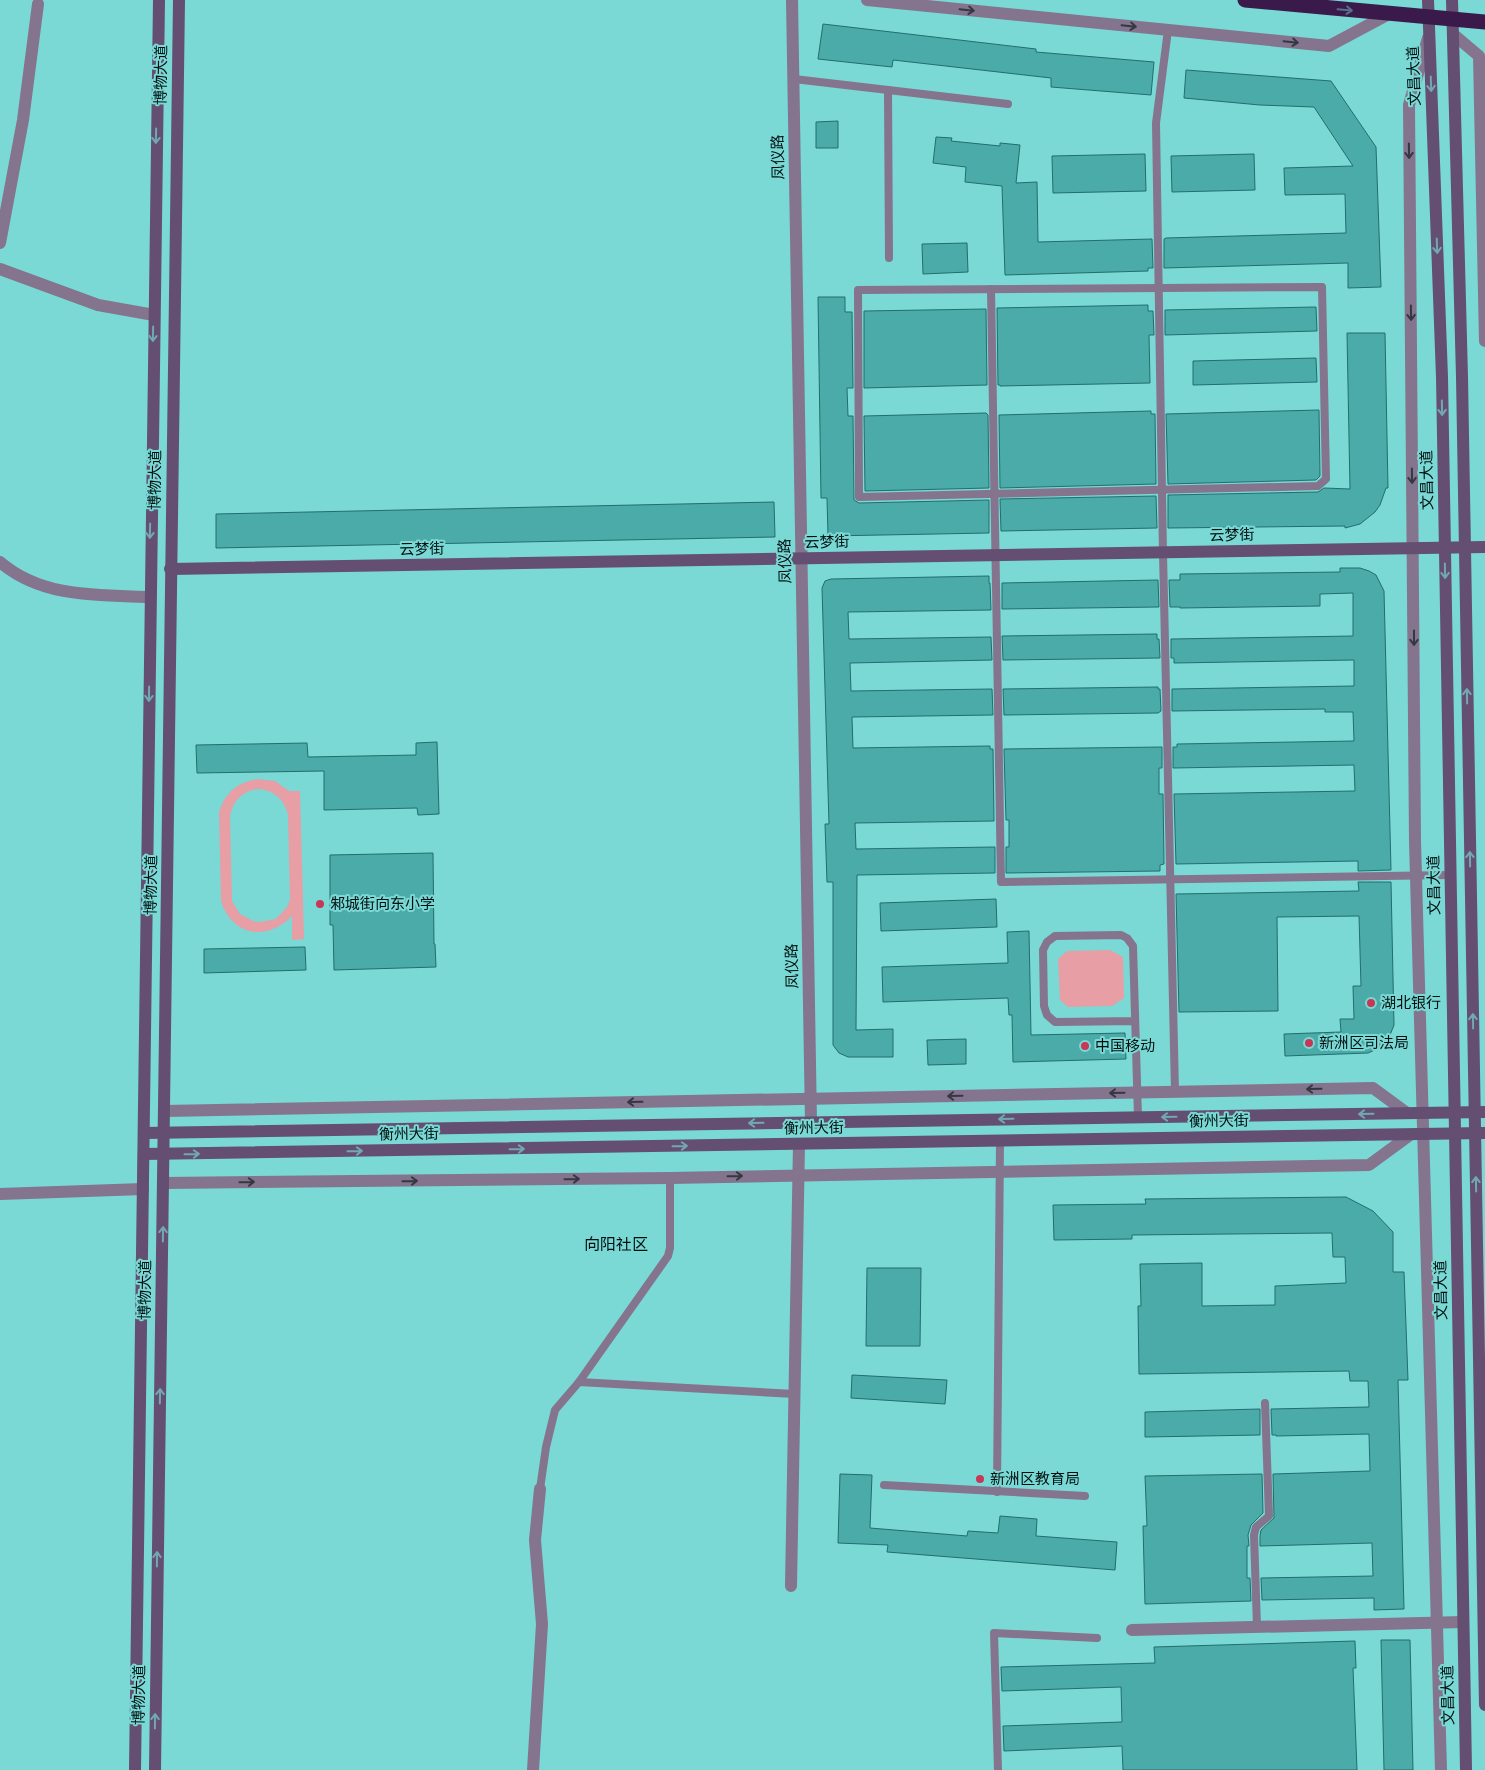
<svg xmlns="http://www.w3.org/2000/svg" width="1485" height="1770" viewBox="0 0 1485 1770" font-family="'Source Serif 4','Noto Sans SC',serif">
	<style>
		.green { fill: #e79ea5; fill-rule: evenodd }
		.building { fill: #4aaba9; stroke: #226e6c }
		.lines { fill: none; stroke-linecap: round; stroke-linejoin: round }
		.lane { stroke: #84748d; stroke-width: 8 }
		.street { stroke: #84748d; stroke-width: 12 }
		.secondary { stroke: #644e71; stroke-width: 12 }
		.highway { stroke: #3a1a4a; stroke-width: 15 }
		.oneway { stroke: #353842 }
		.oneway2 { stroke: #577089 }
		.oneway3 { stroke: #72a8b2 }
		.poi-dot { fill: #c73756; stroke: #7ad8d5; stroke-width: 2 }
		.labels { text-anchor: middle; stroke-width: 4; stroke-linejoin: round; paint-order: stroke }
		.street-label { font-size: 15px; fill: #001010; stroke: #7ad8d5 }
		.poi-label { font-size: 15px; fill: #001010; stroke: #7ad8d5; text-anchor: start }
		.neighbourhood-label { font-size: 16px; fill: #001010; stroke: #7ad8d5 }
	</style>
	<rect width="100%" height="100%" fill="#7ad8d5"/>
	<g class="green">
		<path d="M258 779 275 781 289 791H300L304 939 292 940V916C267 942 232 936 221 901L219 812C225 793 237 782 258 779ZM258 789C274 790 284 799 288 815L290 900 287 907 276 919 260 922 253 921 240 914 232 901 230 816C233 801 242 791 258 789Z"/>
		<polygon points="1110,950 1123,957 1124,998 1112,1006 1068,1007 1060,1000 1058,959 1067,951"/>
	</g>
	<g class="building">
		<polygon points="823,24 1036,49 1036,52 1154,62 1151,95 1051,87 1051,78 893,60 892,67 818,59"/>
		<polygon points="1186,70 1331,81 1376,147 1381,287 1348,288 1348,263 1164,268 1164,239 1166,238 1346,233 1345,194 1285,195 1284,168 1353,166 1314,107 1260,105 1184,98"/>
		<polygon points="838,121 838,148 816,148 816,122"/>
		<polygon points="936,137 952,138 951,141 1000,146 1000,143 1020,145 1016,183 1037,182 1038,242 1152,239 1153,268 1148,268 1148,271 1005,275 1002,186 965,182 966,167 933,163"/>
		<polygon points="1145,154 1146,191 1053,193 1052,156"/>
		<polygon points="1254,154 1255,190 1172,192 1171,156"/>
		<polygon points="967,243 968,272 923,274 922,244"/>
		<polygon points="818,297 845,297 845,312 852,312 853,388 847,388 848,416 853,416 854,500 859,503 989,500 989,533 828,536 827,498 821,498"/>
		<polygon points="1148,305 1148,311 1153,311 1154,335 1149,335 1150,383 1000,386 1000,385 998,385 997,308"/>
		<polygon points="1316,307 1317,331 1165,335 1165,310"/>
		<polygon points="986,309 987,385 864,388 864,311"/>
		<polygon points="1347,333 1385,333 1388,488 1386,488 1380,505 1375,512 1360,524 1345,528 1345,526 1168,528 1168,495 1318,492 1324,488 1350,489"/>
		<polygon points="1316,358 1317,382 1193,385 1193,361"/>
		<polygon points="1319,410 1320,476 1316,480 1168,484 1166,414"/>
		<polygon points="1151,411 1151,414 1155,414 1156,484 1000,488 999,415"/>
		<polygon points="986,413 988,415 989,488 865,491 864,416"/>
		<polygon points="1156,496 1157,528 1001,531 1000,499"/>
		<polygon points="774,502 775,537 216,548 216,514"/>
		<polygon points="1340,568 1360,568 1369,571 1376,575 1384,591 1391,870 1358,871 1358,861 1176,864 1174,794 1355,791 1354,765 1173,768 1173,747 1177,747 1177,744 1354,741 1353,712 1325,712 1325,709 1172,711 1172,689 1354,686 1354,660 1174,663 1174,658 1171,658 1171,639 1353,636 1353,593 1320,594 1320,606 1180,608 1180,607 1170,607 1169,580 1180,580 1180,574 1340,572"/>
		<polygon points="989,576 989,583 990,583 991,610 848,612 849,639 991,637 992,660 850,663 851,691 992,689 993,715 852,717 853,748 990,746 990,749 993,749 994,821 855,823 856,849 995,847 995,873 857,875 856,1030 893,1029 893,1057 848,1057 839,1053 833,1045 833,882 827,882 825,824 829,824 822,588 825,581 831,579"/>
		<polygon points="1158,580 1159,607 1002,609 1002,583"/>
		<polygon points="1157,634 1157,639 1159,639 1160,658 1003,660 1002,636"/>
		<polygon points="1158,687 1158,689 1160,689 1161,711 1158,713 1004,715 1003,689"/>
		<polygon points="437,742 439,814 418,815 417,808 324,810 324,771 197,773 196,745 307,743 308,757 416,755 416,743"/>
		<polygon points="1162,747 1162,768 1159,768 1159,794 1163,794 1164,864 1160,865 1160,871 1006,873 1006,847 1009,847 1009,820 1006,820 1004,749"/>
		<polygon points="433,853 434,944 435,944 436,967 334,970 333,925 330,925 330,855"/>
		<polygon points="1358,882 1391,882 1394,1025 1390,1035 1377,1049 1368,1053 1285,1056 1284,1034 1341,1032 1340,1019 1354,1019 1353,986 1361,986 1359,916 1277,917 1278,1011 1179,1012 1176,894 1359,891"/>
		<polygon points="996,899 997,927 881,931 880,903"/>
		<polygon points="1029,931 1031,1035 1125,1033 1126,1059 1013,1062 1012,1015 1009,1015 1008,998 883,1002 882,967 1008,963 1007,932"/>
		<polygon points="305,947 306,970 204,973 204,949"/>
		<polygon points="966,1039 966,1064 928,1065 927,1040"/>
		<polygon points="1346,1197 1373,1211 1393,1232 1393,1272 1404,1272 1408,1380 1398,1380 1404,1609 1374,1610 1374,1598 1262,1600 1261,1578 1373,1576 1372,1543 1260,1546 1260,1536 1261,1530 1274,1518 1273,1474 1370,1471 1369,1434 1276,1436 1276,1435 1272,1435 1271,1409 1369,1407 1368,1381 1350,1381 1349,1371 1139,1374 1138,1306 1141,1306 1140,1264 1202,1263 1202,1306 1275,1305 1275,1286 1346,1283 1345,1257 1333,1257 1332,1233 1132,1235 1132,1239 1054,1240 1053,1205 1146,1204 1145,1199"/>
		<polygon points="867,1268 921,1268 920,1346 866,1346"/>
		<polygon points="852,1375 947,1380 945,1404 851,1398"/>
		<polygon points="1260,1409 1260,1435 1145,1437 1145,1412"/>
		<polygon points="840,1474 872,1475 870,1528 967,1536 968,1531 998,1533 1000,1516 1037,1519 1036,1536 1117,1542 1115,1570 887,1552 888,1545 838,1543"/>
		<polygon points="1262,1474 1263,1513 1251,1525 1248,1535 1249,1546 1247,1546 1247,1578 1250,1578 1251,1601 1145,1604 1143,1526 1147,1526 1145,1476"/>
		<polygon points="1381,1640 1410,1640 1413,1770 1384,1770"/>
		<polygon points="1355,1641 1356,1668 1353,1668 1357,1770 1123,1770 1122,1746 1004,1751 1003,1726 1122,1722 1121,1687 1002,1691 1001,1667 1155,1663 1154,1647"/>
	</g>
	<g class="lines">
		<g class="lane">
			<polyline points="1168,30 1156,123 1163,553 1175,1092"/>
			<polyline points="794,79 1008,104"/>
			<polyline points="888,90 889,258"/>
			<polygon points="1322,287 1326,479 1318,486 859,497 858,290"/>
			<polyline points="991,289 1001,882 1450,875"/>
			<polyline points="1135,1021 1055,1022 1047,1015 1044,1006 1043,950 1047,942 1055,936 1121,935 1127,938 1133,946 1138,1117"/>
			<polyline points="579,1382 668,1256 670,1248 670,1178"/>
			<polyline points="884,1485 1085,1496"/>
			<polyline points="540,1489 546,1447 555,1410 579,1382 795,1394"/>
			<polyline points="997,1492 1000,1141"/>
			<polyline points="1257,1627 1254,1535 1256,1527 1269,1516 1265,1403"/>
			<polyline points="998,1770 994,1633 1097,1638"/>
		</g>
		<g class="street">
			<polyline points="792,0 811,1122"/>
			<polyline points="867,0 1329,46 1389,14"/>
			<polyline points="1453,34 1479,56 1485,341"/>
			<polyline points="1428,38 1409,105 1415,841 1441,1770"/>
			<polyline points="0,243 23,120 38,4"/>
			<polyline points="0,269 98,305 154,315"/>
			<path d="M0 562C42 598 97 595 150 597"/>
			<polyline points="165,1111 1373,1088 1407,1113"/>
			<polyline points="164,1183 670,1178 1369,1165 1410,1135"/>
			<polyline points="0,1194 143,1189"/>
			<polyline points="791,1586 799,1144"/>
			<polyline points="1132,1630 1463,1622"/>
			<polyline points="533,1770 542,1624 535,1540 540,1489"/>
		</g>
		<g class="secondary">
			<polyline points="1428,0 1442,377 1466,1770"/>
			<polyline points="1452,0 1462,377 1485,1705"/>
			<polyline points="170,569 1485,547"/>
			<polyline points="144,1133 1485,1112"/>
			<polyline points="144,1154 1485,1133"/>
			<polyline points="135,1770 159,0"/>
			<polyline points="155,1770 179,0"/>
		</g>
		<polyline class="highway" points="1245,0 1485,22"/>
	</g>
	<defs><path id="oneway-shaft" d="M-6 0H5M1.5-3L5.5 0L1.5 3" fill="none" stroke-width="1.6" stroke-linecap="round" stroke-linejoin="round" transform="scale(1.25)"/></defs>
	<g class="oneway">
		<use href="#oneway-shaft" transform="translate(967 10) rotate(6)"/>
		<use href="#oneway-shaft" transform="translate(1129 26) rotate(6)"/>
		<use href="#oneway-shaft" transform="translate(1291 42) rotate(6)"/>
		<use href="#oneway-shaft" transform="translate(1409 151) rotate(89)"/>
		<use href="#oneway-shaft" transform="translate(1411 313) rotate(89)"/>
		<use href="#oneway-shaft" transform="translate(1412 476) rotate(89)"/>
		<use href="#oneway-shaft" transform="translate(1414 638) rotate(90)"/>
		<use href="#oneway-shaft" transform="translate(1314 1089) rotate(179)"/>
		<use href="#oneway-shaft" transform="translate(1117 1093) rotate(179)"/>
		<use href="#oneway-shaft" transform="translate(955 1096) rotate(179)"/>
		<use href="#oneway-shaft" transform="translate(635 1102) rotate(179)"/>
		<use href="#oneway-shaft" transform="translate(735 1176) rotate(-1)"/>
		<use href="#oneway-shaft" transform="translate(572 1179) rotate(-1)"/>
		<use href="#oneway-shaft" transform="translate(410 1181) rotate(-1)"/>
		<use href="#oneway-shaft" transform="translate(247 1182) rotate(-1)"/>
	</g>
	<use class="oneway2" href="#oneway-shaft" transform="translate(1345 10) rotate(5)"/>
	<g class="oneway3">
		<use href="#oneway-shaft" transform="translate(1431 84) rotate(88)"/>
		<use href="#oneway-shaft" transform="translate(156 136) rotate(91)"/>
		<use href="#oneway-shaft" transform="translate(1437 246) rotate(88)"/>
		<use href="#oneway-shaft" transform="translate(153 334) rotate(91)"/>
		<use href="#oneway-shaft" transform="translate(1442 408) rotate(89)"/>
		<use href="#oneway-shaft" transform="translate(150 531) rotate(91)"/>
		<use href="#oneway-shaft" transform="translate(1445 571) rotate(89)"/>
		<use href="#oneway-shaft" transform="translate(149 694) rotate(91)"/>
		<use href="#oneway-shaft" transform="translate(1467 696) rotate(-91)"/>
		<use href="#oneway-shaft" transform="translate(1470 859) rotate(-91)"/>
		<use href="#oneway-shaft" transform="translate(1473 1021) rotate(-91)"/>
		<use href="#oneway-shaft" transform="translate(1366 1114) rotate(179)"/>
		<use href="#oneway-shaft" transform="translate(1169 1117) rotate(179)"/>
		<use href="#oneway-shaft" transform="translate(1006 1119) rotate(179)"/>
		<use href="#oneway-shaft" transform="translate(756 1123) rotate(179)"/>
		<use href="#oneway-shaft" transform="translate(680 1146) rotate(-1)"/>
		<use href="#oneway-shaft" transform="translate(517 1149) rotate(-1)"/>
		<use href="#oneway-shaft" transform="translate(355 1151) rotate(-1)"/>
		<use href="#oneway-shaft" transform="translate(192 1154) rotate(-1)"/>
		<use href="#oneway-shaft" transform="translate(1476 1184) rotate(-91)"/>
		<use href="#oneway-shaft" transform="translate(163 1234) rotate(-89)"/>
		<use href="#oneway-shaft" transform="translate(160 1396) rotate(-89)"/>
		<use href="#oneway-shaft" transform="translate(157 1559) rotate(-89)"/>
		<use href="#oneway-shaft" transform="translate(155 1721) rotate(-89)"/>
	</g>
	<g class="poi-dot">
		<circle cx="320" cy="904" r="5"/>
		<circle cx="1371" cy="1003" r="5"/>
		<circle cx="1309" cy="1043" r="5"/>
		<circle cx="1085" cy="1046" r="5"/>
		<circle cx="980" cy="1479" r="5"/>
	</g>
	<g class="labels">
		<g class="street-label">
			<text transform="translate(161 75) rotate(-89)" y="5">博物大道</text>
			<text transform="translate(1414 76) rotate(-92)" y="5">文昌大道</text>
			<text transform="translate(778 157) rotate(-91)" y="5">凤仪路</text>
			<text transform="translate(155 480) rotate(-89)" y="5">博物大道</text>
			<text transform="translate(1427 480) rotate(-91)" y="5">文昌大道</text>
			<text transform="translate(1232 535) rotate(-1)" y="5">云梦街</text>
			<text transform="translate(827 542) rotate(-1)" y="5">云梦街</text>
			<text transform="translate(422 549) rotate(-1)" y="5">云梦街</text>
			<text transform="translate(785 561) rotate(-91)" y="5">凤仪路</text>
			<text transform="translate(151 885) rotate(-89)" y="5">博物大道</text>
			<text transform="translate(1434 885) rotate(-91)" y="5">文昌大道</text>
			<text transform="translate(792 966) rotate(-91)" y="5">凤仪路</text>
			<text transform="translate(1219 1121) rotate(-1)" y="5">衡州大街</text>
			<text transform="translate(814 1128) rotate(-1)" y="5">衡州大街</text>
			<text transform="translate(409 1134) rotate(-1)" y="5">衡州大街</text>
			<text transform="translate(145 1290) rotate(-89)" y="5">博物大道</text>
			<text transform="translate(1441 1290) rotate(-91)" y="5">文昌大道</text>
			<text transform="translate(139 1695) rotate(-89)" y="5">博物大道</text>
			<text transform="translate(1448 1695) rotate(-91)" y="5">文昌大道</text>
		</g>
		<g class="poi-label">
			<text x="330" y="909">邾城街向东小学</text>
			<text x="1381" y="1008">湖北银行</text>
			<text x="1319" y="1048">新洲区司法局</text>
			<text x="1095" y="1051">中国移动</text>
			<text x="990" y="1484">新洲区教育局</text>
		</g>
		<g class="neighbourhood-label">
			<text x="616" y="1250">向阳社区</text>
		</g>
	</g>
</svg>
